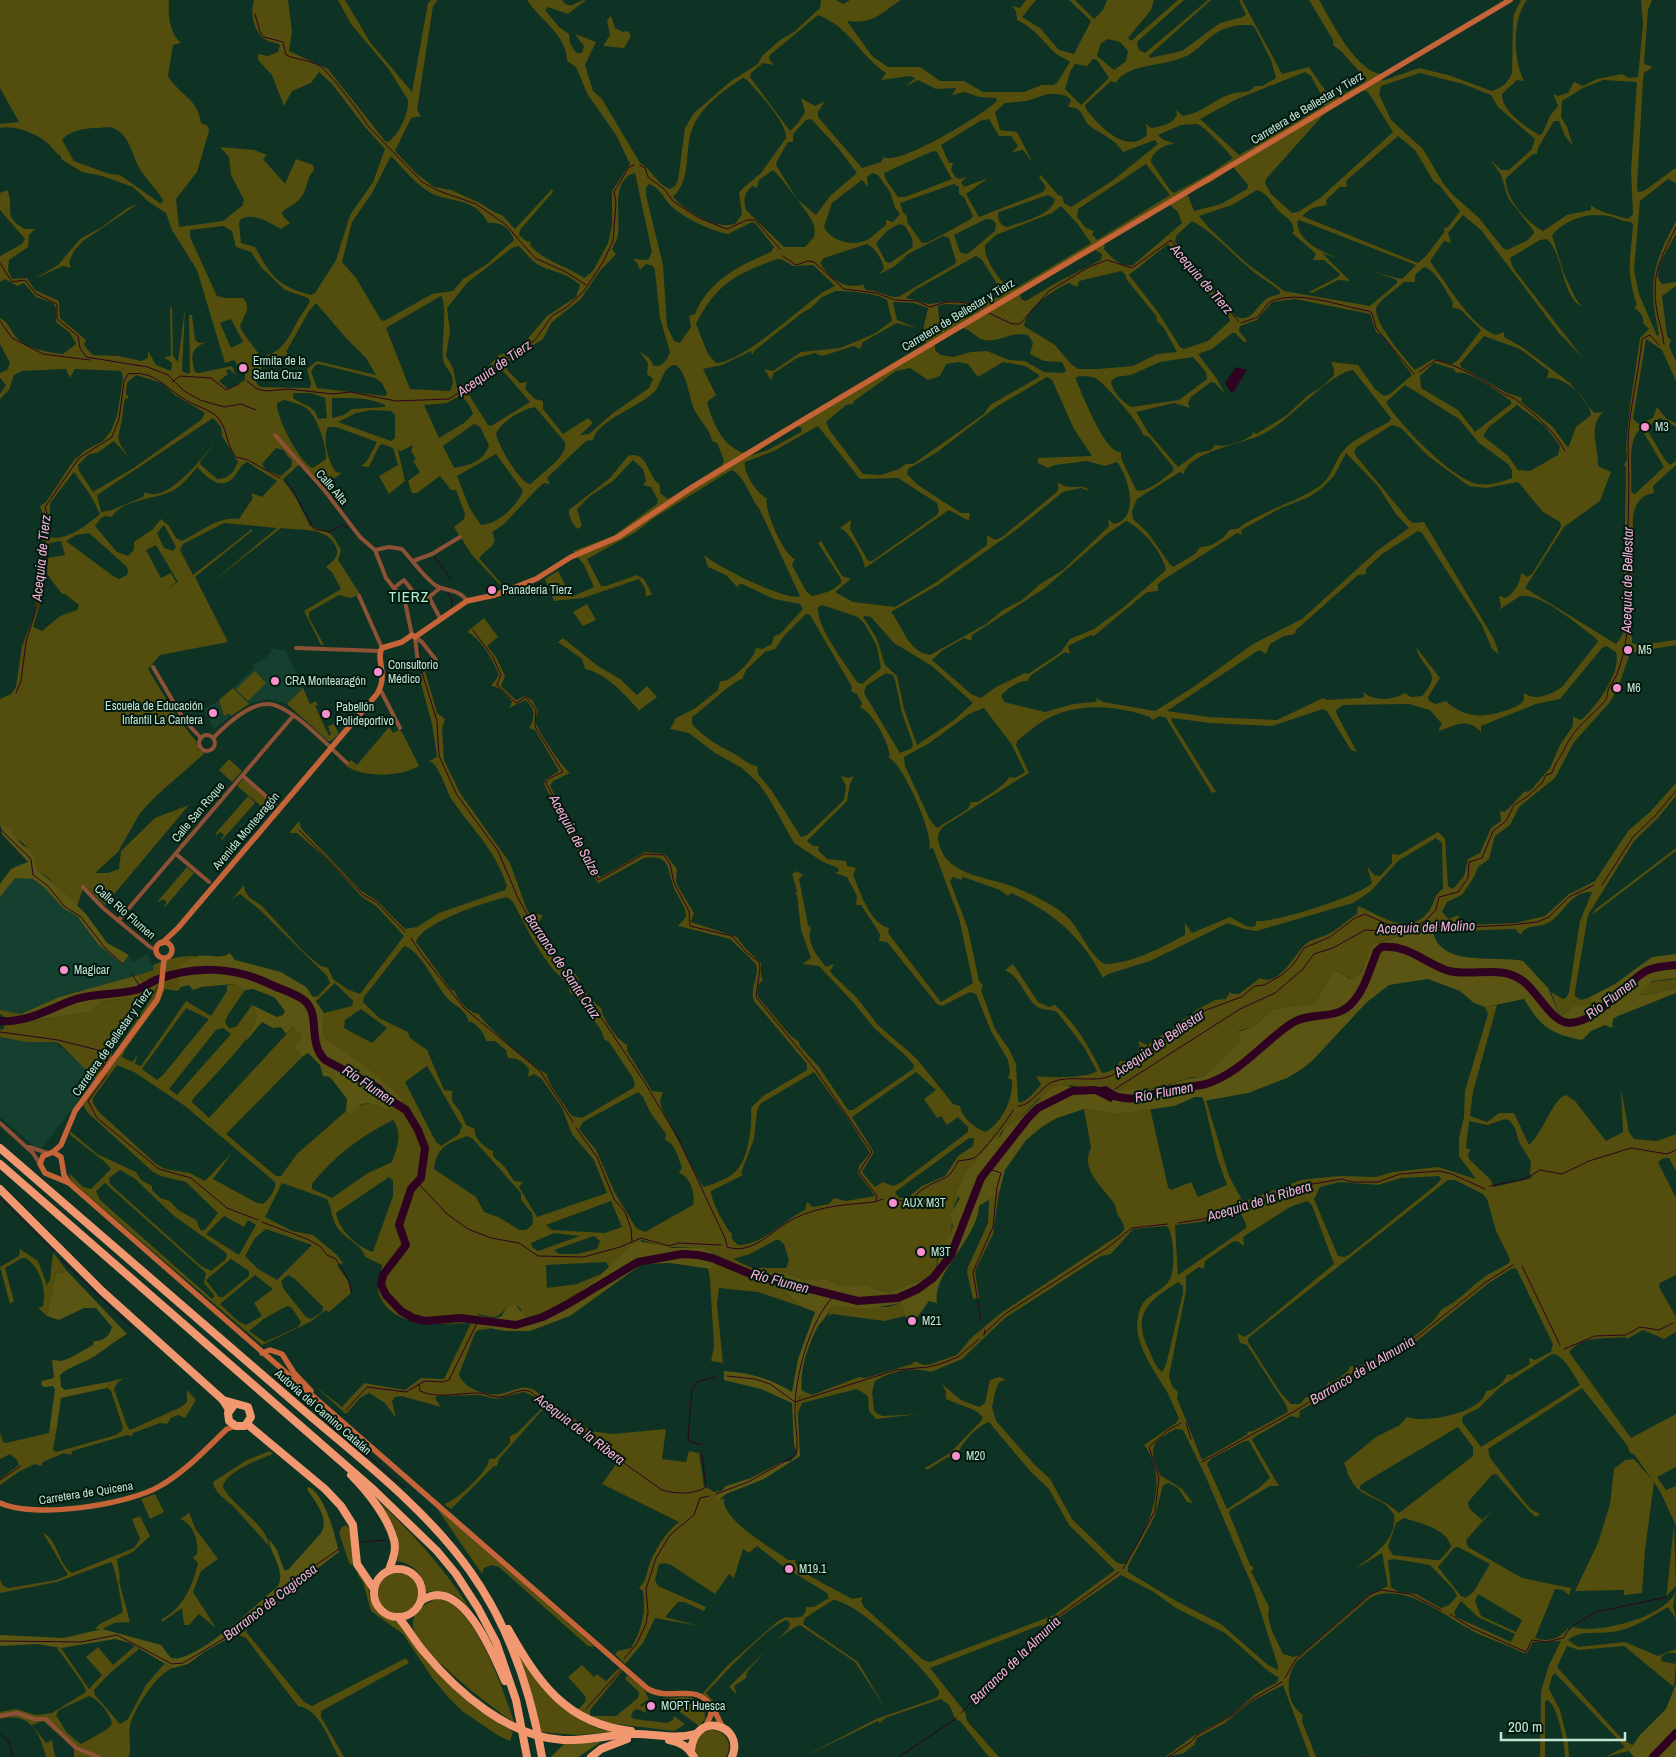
<svg xmlns="http://www.w3.org/2000/svg" width="1676" height="1757" viewBox="0 0 1676 1757" font-family="'Archivo Narrow',sans-serif">
	<style>
		.built { fill: #153f2f }
		.green { fill: #534d0e; fill-rule: evenodd }
		.forest { fill: #5a5513 }
		.water { fill: #300221 }
		.lines { fill: none; stroke-linecap: round; stroke-linejoin: round }
		.stream { stroke: #300221; stroke-width: 1 }
		.river { stroke: #300221; stroke-width: 8 }
		.street { stroke: #8d5136; stroke-width: 4 }
		.secondary { stroke: #c46438; stroke-width: 5.5 }
		.highway { stroke: #f19871; stroke-width: 8 }
		.poi-dot { fill: #f790cd; stroke: #00180e; stroke-width: 2 }
		.labels { text-anchor: middle; stroke-width: 4; stroke-linejoin: round; paint-order: stroke }
		.street-label { font-size: 12px; fill: #c4e5d5; stroke: #00180e }
		.poi-label { font-size: 12px; fill: #c4e5d5; stroke: #00180e; text-anchor: start }
		.water-label { font-size: 14px; font-style: italic; fill: #f9afd9; stroke: #00180e }
		.quarter-label { font-size: 15px; letter-spacing: 1px; fill: #aff3d4; stroke: #00180e }
	</style>
	<rect width="100%" height="100%" fill="#0e3224"/>
	<g class="built">
		<polygon points="269,647 286,651 303,688 287,704 267,699 249,704 233,688 254,668 252,665 264,659 272,651"/>
		<polygon points="222,699 231,716 214,729 203,709"/>
		<polygon points="22,863 57,894 86,914 107,943 122,950 133,962 147,954 155,970 59,997 21,1014 0,1010 0,889 15,866"/>
		<polygon points="0,1037 26,1042 55,1042 96,1078 43,1147 38,1149 34,1146 0,1117"/>
	</g>
	<g class="green">
		<path d="M0 0H169C168 15 169 32 181 43L173 45 168 76C181 97 197 97 201 123L208 126 209 131 197 172 176 199 179 227 223 221 242 206 244 200 231 175 229 157 220 147 254 150 267 155 263 159 285 184 296 159 313 165 314 170C306 179 308 187 302 196 297 204 289 206 282 212L283 216 290 223 281 229C269 223 254 212 241 219L239 223 241 243 255 247C271 276 277 286 311 295L315 293 336 260 350 215 373 182 385 149 365 127 332 84 319 72 311 83 292 91 284 106 272 75 258 60V54L268 56 278 52 280 45C276 42 271 43 266 40 253 32 250 13 254 0H288L292 32 289 51 328 69 385 141 388 142C399 135 409 113 408 100L388 68 351 24 338 0H345L370 42 412 92 428 3 431 0H438L433 6 417 110 421 116 411 118 395 151 417 174 434 187 451 190 478 202 496 213 502 215 515 229 552 189 553 192 520 230 519 235 526 241 531 242 530 245C544 262 568 266 584 278L593 271 608 243 612 225V191L630 164 616 135 588 95 576 67 567 61C567 35 539 19 527 0H562C570 12 576 0 586 0L568 14 548 7 545 10 559 27 569 34 570 43 576 53H582L584 46 575 34 596 42 585 65 593 91 602 99 640 163C652 169 656 184 670 189L675 186 678 180 685 128 694 113 731 81 758 64 762 56 780 40 794 32 820 8 821 0H836L843 4 850 0H901C879 14 875 24 847 21L872 56 888 67H920L940 81H964L983 92H1024L1042 85H1053L1057 83 1070 62C1065 58 1057 56 1053 51 1041 39 1034 28 1017 20L1016 11 1012 6 1020 8 1026 0H1036L1022 17 1040 28 1059 50 1074 54 1091 21 1069 0H1075L1094 19 1103 10 1107 0H1154L1151 10 1128 38 1131 41 1178 0H1184L1137 42 1139 50 1145 53 1208 0H1211L1153 52 1149 56 1150 58 1182 51 1220 23 1243 17 1246 14 1239 0H1242L1282 74 1309 67 1332 100 1365 82 1366 79 1341 51 1333 45V40L1309 0H1319C1333 24 1345 50 1367 68 1372 73 1379 72 1384 77L1382 81 1419 68 1448 75 1492 91C1502 88 1508 83 1512 73L1513 21 1514 14 1521 0H1527C1512 20 1513 59 1524 81L1517 80 1502 94C1501 110 1527 128 1539 135L1542 134 1550 116 1558 106 1553 94 1558 96 1568 93 1574 82 1583 86 1597 79 1622 74 1629 78 1638 77 1643 24 1641 0H1652L1648 10 1644 64 1653 67 1644 73 1643 80 1637 188 1638 192 1644 191 1674 169H1676V183L1668 179 1640 201 1634 270 1639 294 1657 336 1659 334C1648 284 1652 265 1676 221 1676 225 1676 230 1676 233 1671 247 1649 270 1662 284L1676 282V286L1662 296 1667 336 1671 340 1669 346 1676 361V381L1662 350 1646 339 1633 419 1639 424 1653 418 1657 407 1667 419 1676 423V427L1660 418 1646 428 1665 460 1670 465 1676 461V465L1653 486 1654 493C1641 495 1636 503 1633 516L1632 643 1639 645 1676 640V645L1630 653 1618 688 1610 702 1574 742 1555 778 1519 807 1510 825 1495 836 1489 859 1478 867 1474 877 1462 895 1447 902 1442 912 1449 919 1459 915 1458 923 1463 925 1516 923 1545 916 1569 894 1595 881 1628 831 1650 812 1676 783V796L1657 819 1634 841 1588 915 1575 991V996L1581 1000 1590 997 1592 1005 1569 1009 1560 1017 1551 992 1563 999 1566 998 1569 992 1580 921 1592 892C1570 891 1564 914 1548 923 1539 928 1525 924 1521 935L1515 929 1433 932 1407 930 1397 937 1378 943 1356 979H1351L1338 971 1332 972 1315 1003 1274 1009 1254 1026 1239 1031 1242 1041 1203 1077H1192L1161 1087 1136 1090 1126 1089 1108 1093 1070 1085 1038 1099 1018 1120 1001 1132 999 1138 972 1167 954 1206 951 1233 937 1259 936 1270 929 1278 903 1286 890 1293 868 1286H841L828 1280H805L786 1273H751L731 1264 761 1279 775 1283 802 1307 758 1292 719 1288 717 1304 723 1363 711 1361 714 1347 710 1279 708 1268 711 1269 716 1264 720 1265 722 1258 703 1247H663L642 1240 609 1267 606 1262 546 1265 547 1288 577 1284 601 1274C582 1291 552 1312 526 1318L521 1315V1309L516 1305H509C495 1320 498 1318 477 1314L481 1326 491 1329 478 1330 475 1333 459 1374C463 1388 485 1396 499 1394 512 1392 520 1384 533 1389L591 1431 612 1434 666 1429 662 1459 686 1462 689 1451 699 1453 704 1486 714 1492 721 1491 716 1496 719 1500 724 1498C721 1520 772 1548 788 1560H795C794 1572 841 1591 852 1599L863 1597 861 1601 864 1607 923 1660 930 1662 1054 1615 1115 1570 1069 1525 1049 1489 1030 1471 989 1422C973 1428 959 1447 954 1462L952 1458 948 1457 927 1470 925 1468 950 1453 981 1421 983 1417 976 1411 946 1399V1392L942 1384 961 1400 979 1407 985 1403 990 1380 999 1377 1006 1380 999 1382 996 1389 992 1407 996 1421 1034 1464 1050 1479 1072 1519 1115 1561 1120 1564H1125C1147 1532 1172 1481 1144 1445L1176 1423 1179 1418C1174 1408 1170 1396 1164 1387 1152 1367 1133 1341 1138 1317 1142 1293 1158 1296 1169 1281 1176 1271 1174 1234 1167 1226L1133 1229 1111 1254 1101 1256 1005 1318 962 1359 931 1372C912 1366 892 1371 875 1381L872 1392 874 1410 877 1414 883 1416 920 1414 876 1419 869 1411 868 1396 857 1389 802 1403 798 1413 797 1399 800 1398 801 1390 812 1395 859 1377 866 1378 912 1364 915 1361 923 1365 931 1364 957 1355 971 1338 1001 1313 1119 1235 1124 1230C1125 1222 1119 1219 1117 1213 1116 1210 1116 1208 1115 1205 1105 1188 1079 1171 1091 1148L1084 1109 1116 1114 1150 1108 1168 1187 1171 1190 1191 1182 1198 1197 1227 1185 1217 1157 1204 1101 1206 1100 1229 1176 1242 1200 1245 1201 1301 1180 1317 1178 1340 1176 1376 1177 1393 1172 1438 1167 1476 1179 1459 1156V1138L1464 1117 1465 1091 1488 1014 1485 1007 1497 1005 1473 1092 1470 1116 1487 1122 1499 1113H1514L1529 1145C1543 1133 1553 1098 1566 1095L1575 1101 1606 1141 1623 1132 1621 1089 1629 1132 1634 1139 1657 1141 1676 1134V1171L1669 1158H1664L1658 1162 1676 1198V1275L1660 1283 1659 1287 1676 1317V1332L1664 1339 1643 1330 1627 1339 1625 1337C1607 1339 1582 1335 1569 1352L1631 1438 1676 1414V1467L1657 1477 1666 1490 1676 1486V1526L1660 1491 1634 1454 1630 1453 1627 1445 1582 1388 1488 1449 1490 1458 1527 1505 1532 1510 1540 1514 1536 1517 1530 1512 1496 1474 1492 1475 1468 1502 1469 1508 1482 1520 1493 1510 1466 1540 1468 1547 1522 1578 1571 1588 1569 1595 1563 1590 1555 1589 1535 1638C1548 1643 1561 1638 1568 1628L1570 1630 1573 1627C1598 1635 1669 1616 1676 1590L1673 1606 1676 1619 1668 1607C1652 1616 1636 1627 1618 1631 1603 1635 1580 1629 1568 1640L1578 1647 1625 1642 1658 1656 1676 1649V1653H1667L1662 1656 1661 1661 1676 1664 1674 1687 1624 1646 1579 1650 1567 1646 1557 1667 1624 1741 1633 1745 1629 1751 1605 1757 1625 1747 1555 1673 1552 1676 1549 1689 1560 1710 1568 1742 1569 1757H1565C1565 1745 1558 1705 1547 1700L1545 1702V1757H1540L1541 1691 1549 1665 1561 1641 1533 1642 1527 1653H1523C1505 1643 1486 1639 1469 1629 1444 1615 1401 1581 1370 1598L1297 1661C1285 1677 1285 1703 1303 1715L1302 1721 1316 1757H1310L1283 1685 1252 1701 1225 1723 1197 1738 1194 1745 1184 1753 1165 1757 1195 1735 1233 1714 1255 1694 1276 1683 1279 1678 1267 1670 1225 1633 1176 1608 1152 1591 1121 1575 1057 1619 1055 1624 1057 1629 1051 1625 1045 1629 1041 1625 930 1668 965 1712 967 1721 999 1757H989L960 1721 956 1720 949 1705 941 1699 885 1718 880 1723 878 1721 803 1757 876 1719 936 1698 939 1694V1691C924 1667 859 1602 833 1600L805 1618 803 1624 858 1662 887 1711 855 1662 800 1625C780 1633 761 1656 747 1672L746 1678 734 1686 737 1695 729 1687 788 1629 790 1624 787 1620C769 1624 720 1678 706 1693L715 1703 720 1712 718 1713 709 1699 702 1694 727 1666 778 1621 786 1617C794 1618 807 1620 806 1607H814L829 1598 827 1593 784 1567 757 1546 749 1553 743 1549 734 1578 729 1574 715 1594 671 1565 665 1563 659 1564 655 1580 658 1586 706 1607 704 1611 684 1602H678L665 1617 699 1626 655 1618 643 1643 625 1664 615 1654 618 1651 631 1648C642 1628 646 1614 643 1591L639 1588C647 1580 646 1573 650 1563 656 1548 666 1532 679 1522L602 1484 619 1460 544 1408 499 1459 497 1466H494L451 1509 444 1504C455 1502 490 1470 489 1459L496 1458 510 1443V1436L517 1433 540 1410 542 1406 533 1396 524 1392 496 1399 479 1395 437 1396 435 1398 441 1407 401 1396 395 1397 392 1401 396 1418 385 1403 369 1393 360 1398 346 1414 315 1386 342 1407 364 1383 405 1390 421 1378 444 1379 471 1323C441 1324 389 1330 378 1291 375 1280 382 1274 382 1265L365 1257C364 1247 348 1240 341 1232 331 1223 333 1210 327 1199L282 1183 265 1217 292 1231 313 1235 337 1255 343 1263 337 1265 348 1281 351 1293 329 1312 326 1310 310 1322 262 1345 71 1181 69 1173 83 1187 91 1189 111 1169 105 1162 70 1135V1131L97 1154 136 1172 141 1180 152 1186V1190L160 1198 170 1201 178 1210 196 1220 201 1231 205 1230 218 1213 186 1182 161 1176 153 1172 88 1113 83 1105 99 1083 60 1044 55 1042H26L0 1037V1029L3 1030 6 1018 0 1014V1010L21 1014 30 1021 91 1012 103 1001 131 998 138 1000 111 1048 112 1057 156 991 157 982 147 988 138 975 154 970 153 965C170 958 178 956 196 956L187 964 180 965 177 983 181 987 178 991 165 989 160 1001 125 1050 122 1057 132 1062 137 1056 135 1064 141 1066 186 1001 211 1016 227 991V985L233 984 245 990 228 1015 225 1022 229 1028 236 1027 252 1005C255 1010 257 1013 257 1020 255 1035 206 1084 193 1099L192 1102 209 1118 293 1027 302 1037 294 1047 302 1057 226 1134 276 1176H281L297 1154 346 1111 350 1115C360 1103 367 1101 381 1107L400 1096 326 1039 323 1033 324 1013 352 1006 353 1001 335 983 315 1002 313 997 318 996 330 983 327 976 260 910 240 894 232 899 244 885 245 891 249 897 262 906 303 951 319 965 328 968 333 979 347 989 360 994 404 936 376 906 362 897 327 859 297 833H289L299 821 301 828 360 890 377 901 405 929 417 927 439 913 505 890 507 886C496 851 472 829 452 800 446 791 439 763 429 761L437 757 432 724 419 676 425 671 437 713 445 719 442 729 444 760 460 793 510 863 527 910 530 913 543 915 537 926C545 941 559 969 576 974 580 986 591 1001 601 1008 603 1019 617 1040 627 1045V1051L652 1091 663 1092 660 1101 662 1109 701 1184 704 1187C713 1184 728 1179 735 1172 749 1159 752 1126 751 1108L763 1096 807 1070V1064L754 1001C749 989 760 975 756 964L730 939 678 926 686 917C686 907 680 901 676 892 666 874 674 853 644 858L599 883 596 880 570 836 544 784 546 779 559 771 535 730 529 728C536 718 535 708 525 700L509 708 512 702C507 695 499 686 491 686L499 675C494 662 481 638 467 632L484 618 498 637 487 646 496 657 505 676 501 686 516 700 525 696 532 700 538 711C537 715 535 719 536 723 537 729 564 770 570 773L553 781 550 786 596 874 601 877 645 852 665 854 677 869 676 883 694 913 691 922 737 937 745 948 761 963V976L763 980 757 986 758 997 790 1035 799 1042 800 1046 819 1067 848 1110H853L913 1069 914 1065 907 1057 874 1028 853 1002 819 966 802 964 811 958 801 930 797 895 795 894 797 891 792 874 797 871 803 875 799 879 808 925 811 928C806 942 817 956 826 967L834 964 830 971 833 975 857 998 878 1025 917 1059 953 1104 960 1106C961 1117 976 1129 986 1132 1003 1121 1013 1099 1012 1080L1008 1078 1010 1072 1008 1060 991 1031 976 994 970 992 942 1006 937 1004 887 942 879 941 880 934 861 905H856L857 896 847 877 835 873 839 871 838 868 823 862 794 843 770 800 759 784 742 768 715 753 689 733 670 729 676 718 694 709 718 690 720 681C730 684 755 658 756 648L762 649 772 644 774 636 780 634 803 609 800 604 774 599 742 584 738 585 739 589 726 575 708 567 704 555C716 566 787 602 800 596L759 508C749 497 747 479 732 470L728 472 654 518 636 532 587 559 601 586H606L637 575 644 579 652 594 646 597 645 588 639 579 583 598 554 601 545 579 558 571 571 597 594 587 584 565 573 551 613 536 657 504 658 500 651 487 643 485 646 481 643 469 633 460 613 481 590 496 577 509 582 526 578 529C573 526 568 515 569 510L610 478 628 456C648 450 647 476 660 485V493L668 499 722 465 724 460 717 443 712 441C710 430 702 423 696 413 688 399 689 376 676 365 663 365 662 383 655 391 642 406 597 420 593 440L586 441 550 475 547 478 550 484 544 483 539 487 503 525 492 532C500 546 486 549 479 558L506 589H504L472 555 454 527 464 519 465 514 456 490H451L440 476 417 493H412L408 481 420 472 413 461 416 459 411 451 413 445 401 451 398 450 405 481 389 494 379 476 398 465 393 448 382 444 379 446 369 467 361 466 367 461 377 442 336 427H328C322 439 328 462 336 472L342 473 329 482 327 491 301 463 283 479 284 481 296 498 310 526C331 534 329 528 341 550L338 560 360 594 351 598 339 595 309 612V618L324 645H321L304 611 341 589 332 572 326 567C333 561 340 556 336 547 327 526 300 531 281 528L207 586 277 528 224 523 183 544 180 550 193 575 252 529V531L195 577 228 642 160 655 148 669 179 720 196 741 199 750 205 753 156 796 140 813 118 852 95 873H108L119 869 121 851 155 818 189 805 105 905 84 885 77 907 50 879 37 870 28 848 0 823V699L11 694 16 687 22 646 35 613 44 542 45 521 40 506 46 502 74 460 86 450 103 441 111 431 117 416 123 378 121 371 75 369 70 378 66 369 22 371 14 375 9 390 0 399V394L6 385 0 378V373L7 370 10 363 0 344V318C9 323 9 328 15 336 26 349 46 352 63 354L76 344 70 333 56 322V308L53 303 36 297 24 283 17 286 5 279 0 282V256L22 244 25 239 0 210V193L7 190C16 208 0 216 25 229H35L29 235 28 247 9 260 8 270 12 279 27 278 35 290 59 301 60 318 86 340 84 344 86 348 93 355 119 356 141 361 148 358V351L156 365 171 371 172 363 164 357 171 356 170 307 172 308 173 356 178 362 185 308 182 371 188 374 190 372 189 315H192L195 340 199 343 207 342C191 348 190 355 195 372L199 373 232 366 236 375 229 369 226 371 228 374 219 381 228 389 245 380V374L249 371 243 363 239 367 234 360 225 363 197 270 172 230 166 213 149 202 133 187 102 176 82 172 61 159V156C54 152 52 146 46 142 35 133 14 125 0 128V124L19 122 0 88ZM818 15C850 27 859 55 886 73L881 80 910 76 915 78 905 87 918 80 936 89 956 88 952 95 965 92 979 97 996 98 997 101C984 114 898 167 884 157L881 162 862 168 818 117V112L825 101 815 106 801 98 805 112 798 123 790 131 750 77 751 73 763 63 774 65 769 59 770 55ZM1240 25H1252L1255 28 1271 60 1276 78 1262 86H1255C1249 94 1243 91 1234 93 1217 97 1203 113 1183 116L1176 110 1177 115C1173 124 1160 127 1151 128L1146 124 1147 135C1126 155 1099 126 1086 109L1085 105 1111 81 1116 83C1125 65 1160 66 1179 59 1205 51 1205 30 1240 25ZM1108 39 1120 42 1128 51 1126 61 1114 70 1097 56 1101 43ZM1093 59 1097 60 1109 78 1081 105 1065 89 1070 72 1075 64 1087 66ZM1305 72 1311 76 1325 102 1324 106 1239 155 1200 119 1237 99ZM1420 73 1463 84 1491 95 1498 107 1535 139 1532 149 1509 170H1501L1490 159 1501 175 1508 198 1533 230 1534 233 1528 240 1507 250 1503 248 1479 218 1452 194 1443 183 1423 149 1391 120 1379 94 1381 86ZM743 78 746 79C757 91 787 122 786 138L761 173 742 189 739 193 742 214 736 223C719 232 684 210 673 197 693 178 683 151 693 127 701 107 725 89 743 78ZM1603 80 1637 82 1631 170 1633 214 1628 219C1618 216 1598 212 1591 205V210L1567 215 1543 231C1527 223 1504 197 1506 178L1533 154H1537L1538 148 1554 121H1559L1565 136 1573 146 1567 127 1561 117 1562 101 1583 88ZM1362 91H1367L1370 95 1393 132 1320 198 1298 212 1292 213 1271 194 1265 183 1266 179 1323 115ZM1047 94C1055 94 1066 93 1071 100L1068 107C1085 107 1081 119 1090 126 1102 135 1114 138 1123 152L1155 140 1158 144 1112 181 1071 207 1064 203 1062 196 1058 195 1041 175 1039 177 1046 187 1043 192 979 217 966 194 988 178 964 187 961 182 967 177 960 179 956 178 951 170 953 163H949L941 145 980 121 989 119 999 136H1011L1018 146 1012 152 1023 150 1033 163 1017 132 1000 130 995 112 1005 103 1027 101ZM811 119 839 149 857 173 830 196 816 215 797 199 776 165 777 161 788 142H793V134L806 120ZM1197 124C1203 125 1227 151 1233 158L1209 174 1174 193 1170 190 1151 162C1151 153 1165 143 1175 144L1162 139 1158 135 1181 125ZM110 127C131 133 131 155 141 171 148 181 157 190 163 200L161 204 120 175 109 174 74 161 62 140C74 126 94 129 110 127ZM1398 136 1415 150 1434 182 1439 185 1460 211 1448 227 1443 229 1445 231 1426 256 1418 263 1302 216 1312 208 1327 205 1326 200 1340 187H1347L1346 181ZM933 151 937 152 952 179 905 197H898L886 180 884 173ZM391 156C403 168 416 185 431 193 451 203 475 197 488 223 500 221 510 228 514 240L487 264 463 279 453 291 432 294 384 321 381 320 356 278 342 262 352 222 372 193ZM1146 164 1170 195 1097 240 1092 234 1094 231 1086 228 1077 217 1078 209ZM1233 167 1248 185 1247 189 1221 204 1194 211 1187 193 1211 182ZM773 170C777 172 810 215 812 221 815 227 815 231 814 237L805 247H784L746 210C743 200 744 192 753 186L757 188 759 180ZM635 173 652 252 648 260 633 259 637 263 640 270 646 264 653 266 655 271 660 318 670 352C668 359 663 367 654 366L649 358 639 351 648 363 647 374 653 379 649 388 613 413 589 434 580 435 593 423 588 418 563 434 543 409V401L535 399 525 389 527 382 520 383 508 371 505 363 543 339 551 323 581 299 599 272 616 254 612 249C614 245 617 240 618 235 621 217 610 179 635 173ZM872 173 878 175 890 192 895 208 900 214 893 222 886 220V225C880 229 874 236 867 240 852 247 831 241 824 227L832 203 862 180 868 187 867 177ZM649 184C660 187 663 198 671 206 684 218 711 231 728 234L752 222 756 224 774 247 771 252C739 266 709 280 695 314L689 316 691 327 680 343 674 341 667 326 663 265 646 195V188ZM954 184 959 187V194L964 197 973 216 971 219 929 242 922 243 907 222V216L903 212 900 203ZM1257 190C1267 193 1271 202 1277 209 1284 217 1293 219 1294 231L1292 233 1313 251 1316 254 1313 260H1324L1340 274 1338 277 1309 292 1312 293 1338 280 1350 281 1322 253 1397 280V283L1370 306 1284 291 1245 262 1208 227 1199 216 1232 205ZM1048 195 1055 199C1053 215 1021 222 1008 227 1001 227 996 218 999 212ZM1170 205 1178 212 1182 223 1133 265C1121 268 1111 257 1104 249L1105 243ZM1061 206 1077 223 1091 243 1016 288 1011 289C1000 282 983 258 985 245L996 235 1052 213ZM1463 215 1481 230 1558 332 1583 358 1513 268 1510 258 1540 240 1547 239C1564 255 1561 296 1582 307L1576 299 1564 274 1552 235C1566 219 1588 212 1609 216 1617 218 1623 222 1631 222L1633 224C1631 259 1625 270 1637 305L1634 308C1640 311 1645 318 1643 323L1649 329 1640 338 1630 406 1626 448 1627 460 1624 465 1626 467 1623 634 1616 644 1525 588 1564 527 1600 501 1611 472 1598 466C1599 447 1587 428 1603 412L1594 413 1570 383 1522 347 1504 337V332L1496 335C1471 326 1450 288 1434 267L1430 261 1444 241 1451 243 1448 233ZM986 219 993 220 996 224 995 231 970 252 966 254 960 252 954 235ZM1298 220 1302 221 1416 265 1402 279C1383 276 1329 257 1313 246 1305 241 1295 229 1298 220ZM1192 221C1213 232 1230 252 1248 267 1257 276 1270 282 1280 291V294C1275 296 1269 296 1265 300 1255 308 1251 324 1235 316L1175 242 1176 236ZM899 224 905 226 912 238 913 247 890 263 886 262 876 243 888 230ZM223 226 232 231 236 247 251 252 261 267 285 290 308 298 310 301C307 308 301 314 297 322 288 339 282 353 261 357L242 331 240 326C244 315 252 308 243 298H226L217 296 190 237V230ZM943 236 949 238 956 261 955 264 898 297C887 298 879 290 866 290L863 286 865 284C844 290 832 281 820 263L824 258 867 244C875 248 883 260 884 269L878 275 895 266 908 254ZM1168 244 1208 293C1216 297 1215 303 1220 309 1224 314 1229 314 1230 321L1208 341 1184 349 1180 347 1158 312 1129 275ZM519 246C525 252 530 259 537 264 551 273 564 270 580 285L576 297 547 316 525 342 511 351 499 355 482 373 457 388 453 368 446 356 450 332 447 308 467 283 512 248ZM1095 250 1102 254 1101 260 1054 284 1026 301 1021 299 1020 293ZM976 256 982 260 1002 292V295L983 304 952 301 929 304 906 298 915 290ZM777 259 783 260 793 266 813 265 835 286 823 292C799 309 743 362 716 363L708 354 696 324C717 283 735 275 777 259ZM1424 267C1435 269 1447 293 1453 302L1452 307 1461 310 1481 330 1458 360 1452 364 1433 359 1415 370C1406 360 1370 319 1377 306 1383 297 1396 290 1404 282H1415V275ZM1121 271 1125 274 1127 280 1157 317 1156 320 1164 328 1177 352 1157 354 1133 366 1098 369H1078L1071 364 1055 345 1024 326C1027 307 1053 290 1069 283L1077 287 1079 281ZM836 291C849 291 877 293 887 300L892 321 874 334 840 348 801 352 773 371 764 369 771 380 774 373 797 358 815 353 822 356 854 346 860 349 863 342 897 323 917 328 897 320 893 303 894 302 914 303 928 308 923 330 926 343 743 453C721 444 713 423 707 402L716 395 703 369 722 365 751 351 752 355 755 350 802 313 811 308 822 297ZM441 296C448 304 441 346 443 358 444 371 459 373 450 391L410 389 386 328ZM1295 299 1370 314 1376 332 1383 336 1412 375 1390 394 1384 396 1375 389 1358 365 1331 362 1334 369V375L1323 386 1307 396 1287 415 1256 434 1252 431 1253 434C1246 441 1225 448 1215 445L1211 450 1197 453 1178 467 1148 432 1136 412 1174 403 1190 408 1188 403 1191 397 1211 382 1215 383 1225 394 1217 379 1198 354 1212 349 1232 333H1235L1244 342 1247 341 1239 331 1240 326 1257 320 1272 302ZM316 303 346 338 366 358 376 375 317 361 307 369 311 383 310 388 260 387 256 382C258 365 274 354 291 356L286 352 309 311ZM945 304 966 305 979 310 968 317 945 324 939 319 938 306ZM231 319 243 342 231 348 220 323ZM962 328C971 329 975 338 984 340 1000 343 1009 331 1028 335L1033 343 1030 354 1044 361 1062 362 1066 370 1064 373 1044 372 1025 361 1009 360 987 351 971 352 953 357 941 355 935 350V344ZM1484 336 1520 349 1549 371 1547 378C1563 375 1590 399 1591 415L1576 427 1568 448 1553 427 1524 404 1521 401 1522 398 1507 393 1461 367 1460 364ZM1193 357 1206 372 1207 379 1179 400 1131 407C1122 401 1112 392 1111 381L1116 377 1131 375 1160 362ZM959 362 968 364 978 377 1003 362 1025 366 1039 375V377L990 405 984 414 913 464H906L899 469 881 475 863 474 830 431 826 422 846 405 853 404 854 401 896 371 910 368 928 380 940 376 946 364ZM1434 363 1454 369 1456 373C1469 369 1499 393 1511 401V404L1475 432 1458 410 1421 388 1420 376ZM319 364 375 378 382 383 387 393 385 396 317 388 311 372 315 365ZM498 369 504 372 530 402 491 426 488 425 469 395 470 390ZM1353 370 1391 418 1389 422C1374 430 1354 438 1343 451 1334 462 1332 477 1320 486 1295 503 1263 510 1237 529L1229 530C1225 539 1209 548 1200 547L1195 554 1173 567 1169 563 1148 533 1133 519 1132 511 1137 499 1180 472 1184 474C1187 452 1246 443 1263 434 1289 422 1329 373 1353 370ZM136 375 162 383 175 395 205 413 201 420 135 467 93 492 79 471 78 465 89 454 97 453 114 441 129 458C116 438 117 442 122 420 123 413 123 406 125 399L129 398 126 394 127 383ZM1082 376C1087 377 1093 376 1097 379 1106 385 1143 427 1143 435L1149 437 1173 467 1174 470C1166 477 1146 494 1136 490L1121 458V452C1105 454 1083 395 1076 380V377ZM1047 377 1052 380 1074 429 1092 456 1038 458V463L1048 468 1055 465 1087 461 1105 466 1117 462C1128 476 1141 518 1114 524L1108 519 1109 526 1106 529 1063 570 1040 584 1022 600 1003 610 986 624 930 655C907 651 904 628 891 612L938 585 1016 530 1063 492 1081 488 1090 491C1082 481 1070 493 1058 482V491L1002 537 995 540 987 535V545L935 583 895 607 853 602 835 592 851 579 842 576 821 541 818 543 841 579V583C833 591 823 594 812 596L806 591 792 565 795 559C784 556 763 508 767 498 757 495 743 472 745 462L774 451 818 426 860 479 898 478 937 503 939 511 937 515 872 561H868L850 529 851 520 840 528C850 532 864 558 865 568L949 510 969 521 970 513H961L918 485 907 474 908 469 936 453 996 407ZM1405 385 1459 419 1479 443 1508 464 1512 470V478C1501 482 1489 486 1478 484 1453 480 1399 424 1386 402ZM293 393H311L325 398 327 418 318 419C314 404 303 406 293 398ZM461 395 470 406 473 414 464 423 439 438 424 405 447 403ZM332 398C350 398 368 397 385 405V407L352 409 344 415 332 418ZM284 400C291 402 300 404 306 408 317 415 327 447 326 459L313 468C300 463 276 418 277 403ZM1517 405 1545 426 1560 446 1558 455 1530 471 1518 470 1508 456 1483 436 1489 427ZM535 407 565 442C569 456 541 473 531 484 520 484 498 445 496 434 500 422 523 409 535 407ZM372 410 391 411 395 415V438L391 441 338 422 356 413ZM213 418 221 427 222 436 238 462C234 472 229 479 217 479L201 465 200 462 215 443C202 457 167 505 145 492L143 497 112 510 101 512 97 495ZM474 424 480 427 489 445C484 462 469 465 454 468L443 446ZM1392 425 1401 428 1428 456 1469 486 1486 488 1518 482 1543 512 1560 522 1561 527 1532 574 1527 577 1521 573C1520 583 1515 592 1506 598L1499 596 1501 607 1499 610 1520 596C1542 593 1576 624 1593 636L1598 641 1597 643 1562 687C1552 694 1535 702 1524 693V700C1519 707 1512 708 1504 711 1484 718 1463 718 1446 701L1436 704 1429 701 1428 697 1440 678 1416 647C1422 672 1445 670 1422 696L1411 697 1405 693C1393 700 1374 702 1363 692L1364 697 1361 698 1327 700 1323 698 1277 720 1208 717 1167 711 1259 650 1266 654 1270 644 1284 636 1295 634 1296 630 1358 575 1366 574V569L1382 554 1418 531 1422 533 1482 625 1492 649 1499 654 1494 639 1424 522 1413 523 1409 520 1356 456 1354 451 1357 447ZM797 426 802 428 801 432 768 450 750 456ZM1641 428 1664 467 1635 494 1632 493 1631 489C1633 470 1626 442 1641 428ZM276 448 283 450 292 461 291 467 281 476 266 470 262 464ZM1346 453 1377 485 1396 514 1409 528 1378 550 1302 619 1253 644 1192 688 1155 711 1103 702 1096 698 1097 701 1094 702 1073 704 1045 712 1004 702 1001 695C1008 689 1018 680 1028 681L1030 676 1065 652 1070 654 1068 646 1091 635 1094 636 1147 592 1158 591V584L1163 580 1237 533 1242 535 1241 530 1281 508 1309 497 1322 488 1334 476ZM496 454 523 491C517 506 498 524 481 525L470 509 457 476ZM247 462 277 481 262 497 251 493 253 498 239 519C221 515 199 532 182 541L176 538 169 526 161 519 153 529 134 542V550L128 556 117 552 95 526 101 518 106 516 112 517C122 499 154 500 172 491 182 486 190 476 197 467 207 477 220 492 234 477 239 471 240 465 247 462ZM74 472 91 496 100 514C87 525 67 541 50 537V503ZM1126 521C1142 528 1163 553 1166 570L1124 607 1094 629 1070 639 1061 652 1028 674 1025 673 996 687 981 698 971 694 932 660 943 650 964 638 971 641 972 635 1045 588 1106 535ZM164 525 176 547 173 551 164 548 157 533ZM89 533 126 566 128 570 127 575 119 579 113 576 66 541 76 535ZM61 541 65 555 48 558 47 574 62 594H65L79 605 77 610 60 616 42 631 33 627 40 603 44 601 41 599C39 581 45 561 49 543ZM156 545 178 582 168 588 176 582 171 573 161 578 146 550ZM822 605 858 617 864 623 877 646 881 668 862 684 857 682C846 664 816 627 818 607ZM806 614 810 615 852 687 851 691 857 694 862 703 860 708C871 709 893 749 889 758 902 762 935 836 929 849L933 848 959 918 973 983 941 1002 888 933 889 928C870 924 860 891 853 875L856 868 847 866 846 861 827 859 818 850 819 846H813L807 841 847 801 850 784 854 776 848 778 841 776 846 786 844 800 807 835 801 837 772 791 758 774 757 766C748 765 741 757 733 753 717 745 704 737 692 724V717C704 709 733 681 742 679L746 670 765 652 775 649 784 636ZM865 616 871 617 894 643 932 666 973 703 954 720 917 745 904 709 897 676 885 665 877 639 863 617ZM1606 646 1616 652C1622 671 1596 708 1581 720L1573 717V726L1560 745 1550 768 1530 791 1524 792 1505 812 1500 811 1501 821 1491 828 1480 853 1468 859 1464 876 1453 889 1448 886 1445 839 1438 832 1399 855 1392 854V863L1380 876 1374 875 1367 866 1372 883C1360 896 1274 923 1256 921V925L1253 927 1246 926 1230 917 1192 933 1185 923V935C1160 948 1134 963 1105 964 1087 954 1081 928 1064 914 1050 903 1031 894 1014 887 989 877 949 876 940 847 937 837 937 833 944 826L1029 773 1016 745 1018 740C1028 733 1038 723 1049 718 1081 702 1118 706 1150 717L1152 720 1160 716 1166 718 1212 793 1216 792 1171 720 1172 718 1210 723 1272 726 1323 709 1327 711 1351 750 1357 752 1337 715 1336 710 1343 705 1409 704 1430 710 1442 724 1438 731C1455 727 1465 716 1481 732V726L1536 704 1560 699 1602 648ZM886 673 893 675 895 680 902 713 913 744 912 748 900 753 864 693 866 686ZM984 708 1012 745 1025 772 1015 778 1009 777C1004 787 987 795 978 802H971L968 809 937 828 930 820 905 766 904 757 928 744 969 714ZM1436 838 1442 843 1443 889C1433 895 1435 903 1429 911 1408 938 1381 915 1358 906L1357 914C1348 919 1341 927 1332 932 1324 937 1314 938 1307 943 1295 952 1280 988 1260 978L1239 994H1233L1230 992 1226 999 1215 1000 1198 1009 1148 1045 1138 1041 1140 1047C1137 1055 1129 1063 1120 1061 1116 1069 1111 1072 1102 1073 1090 1048 1076 1024 1055 1005L1049 1007 1038 1002 1013 964 1005 970C1020 977 1023 993 1034 1004 1042 1012 1049 1008 1057 1012L1084 1047 1097 1071C1089 1078 1048 1078 1036 1076L1041 1084C1036 1091 1028 1100 1020 1103L1018 1100 1016 1064 1009 1049 995 1029 981 990 983 985 979 981 968 929 950 881 953 877 961 880 963 877 1000 890 1008 896 1011 893C1053 912 1082 937 1103 978L1108 974 1150 961 1228 923 1244 929 1256 931 1353 903 1371 891 1398 861ZM507 897 513 902C525 925 536 948 552 968 558 976 569 981 570 993 580 995 581 1007 587 1013 594 1021 602 1028 604 1039L609 1042 633 1078 635 1086 633 1088 582 1118 572 1116C566 1107 547 1083 547 1074 537 1070 479 1020 479 1014 469 1013 457 1000 455 991L451 990 416 942C423 922 486 902 507 897ZM404 946C420 949 437 988 448 999 454 1006 467 1010 468 1021 476 1023 485 1033 486 1041H495L506 1050 508 1058C517 1058 523 1061 529 1069L528 1077 534 1074 541 1078 562 1108 572 1134 594 1160 607 1193 537 1217 519 1187 523 1182 514 1181 505 1167 493 1156V1151C485 1149 473 1137 475 1129L466 1125 461 1113 452 1101V1091L444 1090 427 1050 410 1038 408 1032 379 1018 363 1002 364 997ZM186 1008 209 1019 163 1075 157 1080 142 1069ZM361 1009 387 1028 372 1043 344 1028 345 1020ZM223 1028 231 1034 177 1095 169 1089 216 1030ZM117 1065 134 1072 185 1106 275 1182C277 1188 269 1200 263 1204L257 1203 213 1179 233 1152 205 1181 190 1173 165 1169 155 1163 99 1112 93 1103V1098ZM427 1066 462 1126 459 1134 441 1146 436 1142 405 1082ZM814 1072 847 1117 870 1153 859 1166 858 1173 875 1196 846 1201 834 1198 829 1204 813 1207 807 1202 805 1210C784 1220 763 1245 738 1245L732 1239V1234C726 1229 710 1199 711 1191L743 1175 741 1173 754 1139 757 1111 760 1104ZM916 1072 936 1090 924 1099 937 1118 941 1116 947 1125 958 1117 968 1127V1132L900 1183 893 1186 883 1182 875 1187 862 1172 874 1152 852 1117ZM638 1092 643 1097 650 1112 666 1134 665 1140C675 1143 678 1158 682 1167L679 1173C690 1176 696 1194 693 1205L645 1232 636 1228 615 1193 596 1150 579 1129 583 1122ZM1505 1119 1510 1121 1515 1128 1519 1142 1531 1162 1530 1173 1532 1178 1494 1187 1490 1179 1469 1159 1468 1154 1471 1150 1466 1148 1469 1121 1488 1125ZM393 1120C403 1132 397 1149 392 1162L368 1173 332 1198 312 1189V1184C334 1156 361 1136 393 1120ZM467 1136 473 1139 521 1193V1200L532 1213 533 1220 532 1225 526 1230H520L498 1217 484 1212 476 1197 434 1169C437 1146 447 1144 467 1136ZM969 1138H974L973 1146 958 1156 945 1176 922 1186 907 1198H899L895 1192ZM120 1170 134 1178 174 1216 225 1252 227 1255 225 1260 211 1271 201 1266 110 1184 109 1178ZM1439 1176 1441 1179 1437 1184 1350 1254 1345 1257 1338 1256 1314 1199 1320 1187 1340 1182 1378 1185 1401 1178ZM389 1177 393 1181V1196L373 1252C357 1247 339 1230 336 1213ZM1448 1180H1455L1483 1194 1487 1199 1496 1231 1510 1259 1509 1263C1502 1268 1493 1271 1486 1276 1470 1286 1462 1299 1444 1308 1441 1309 1436 1318 1432 1322 1419 1334 1364 1372 1350 1366L1348 1371 1332 1383 1328 1382C1324 1394 1313 1393 1305 1398 1303 1400 1302 1403 1299 1404H1291L1280 1392 1248 1342V1338ZM105 1183 206 1273 204 1283 214 1295V1298H211L100 1200 96 1191ZM611 1201 622 1227 605 1233 552 1230 546 1225ZM1307 1201 1312 1205 1334 1264 1251 1333 1244 1337 1237 1333 1240 1343 1247 1345 1286 1405 1288 1412 1253 1431 1247 1432 1248 1434 1202 1460 1177 1398 1178 1392 1172 1386 1169 1376 1186 1291V1276L1199 1267 1204 1269 1205 1261 1232 1242 1237 1241 1244 1246 1243 1237 1290 1207ZM1239 1210 1246 1224V1228L1178 1275 1175 1225 1201 1222ZM224 1216 244 1227 248 1220 256 1225 239 1255 206 1234ZM266 1229 312 1245 277 1280 258 1269 245 1256 255 1238ZM554 1233 580 1236 538 1251 532 1247 531 1243ZM594 1236 600 1241 597 1249 577 1254H559L554 1250ZM776 1240H779L784 1244 789 1261 786 1268H752L733 1259 750 1254ZM231 1259 249 1271V1276L223 1297H219L206 1280ZM1516 1268 1553 1344 1551 1352 1535 1360 1529 1358 1530 1364 1512 1375 1507 1374C1505 1382 1494 1391 1486 1391 1483 1413 1424 1424 1407 1417L1400 1425 1376 1437 1343 1464 1345 1465C1356 1505 1380 1490 1394 1515 1397 1541 1373 1555 1355 1569L1382 1553 1388 1586 1369 1595 1300 1655 1293 1657 1283 1654 1272 1631 1268 1616 1269 1607 1251 1571 1254 1568 1250 1565 1229 1513 1230 1510 1270 1486H1279L1252 1440 1253 1438 1291 1416 1299 1418 1300 1411 1362 1372H1366L1403 1352 1489 1283 1511 1269ZM255 1275 273 1289 254 1303 262 1316 246 1325 238 1321 220 1304ZM288 1275 295 1279 323 1307 322 1312 311 1319 306 1317 283 1288 281 1281ZM1178 1282 1183 1286V1293L1166 1365 1162 1372C1155 1367 1152 1356 1148 1348 1131 1312 1151 1300 1178 1282ZM287 1306 292 1308 301 1322 298 1327 265 1342 249 1331 265 1318ZM1552 1354C1564 1354 1574 1376 1580 1385L1481 1447 1462 1422 1463 1416 1479 1408 1499 1388ZM1458 1427 1473 1447V1456L1399 1513 1389 1505 1360 1489V1486L1365 1482ZM1176 1429 1183 1430 1205 1475 1253 1588 1278 1666V1670L1268 1665 1221 1624 1176 1601 1128 1572V1566L1155 1516 1163 1485 1169 1483 1178 1488 1187 1502 1193 1503 1182 1489 1160 1475C1148 1449 1150 1441 1176 1429ZM1245 1441H1249L1270 1478 1259 1488 1227 1509 1207 1464 1212 1458ZM1404 1518C1419 1523 1448 1529 1451 1547L1440 1560H1436L1393 1555 1388 1547 1396 1523ZM1458 1547 1490 1564 1474 1591 1466 1598 1461 1596 1438 1567 1454 1548ZM1394 1559 1430 1565 1454 1590 1457 1596 1449 1605 1441 1608 1416 1594 1399 1592 1391 1587 1388 1560ZM1478 1594 1522 1620 1516 1632 1481 1616 1475 1601ZM1461 1601 1478 1617 1515 1634 1511 1642 1456 1617 1454 1612Z"/>
		<polygon points="611,16 615,28 623,32 628,31 631,36 624,48 603,46 610,35 607,20"/>
		<polygon points="139,203 83,241 74,251 69,262 71,268 63,266 34,279 58,265 80,239 102,227 126,209"/>
		<polygon points="587,604 596,620 583,626 573,612"/>
		<path d="M563 638 598 666 620 679 637 695 647 686 657 697 637 712 638 709C623 693 607 674 585 669L582 659 558 642Z"/>
		<polygon points="255,671 266,683 248,701 236,689"/>
		<polygon points="233,688 249,704 231,716 229,713 224,716 219,700"/>
		<polygon points="303,688 310,704 316,701 318,705 315,706 329,736 331,734 328,726 334,724 339,734 331,741 328,741 287,704"/>
		<path d="M389 727 393 733 399 730 402 732 419 766C400 777 364 778 346 766L351 760 357 765Z"/>
		<polygon points="229,759 242,771 232,782 219,770"/>
		<polygon points="243,779 273,804 267,811 237,786"/>
		<polygon points="248,796 255,803 222,840 221,839 224,835 220,832 217,835 215,834"/>
		<polygon points="1676,848 1676,851 1592,915 1596,909"/>
		<polygon points="187,867 194,873 165,907 164,906 167,902 163,899 159,902 158,901"/>
		<path d="M1676 978V988L1649 995 1639 994C1651 975 1659 984 1676 978Z"/>
		<polygon points="999,1193 993,1234 975,1271 979,1298 973,1299 967,1272 968,1267 988,1223 989,1198"/>
		<path d="M20 1249 38 1261 47 1285 50 1280 53 1252 67 1271 56 1274 47 1316 38 1308 43 1306C47 1289 40 1268 26 1258H22L5 1268 14 1301 10 1304 0 1267 19 1256Z"/>
		<polygon points="901,1303 905,1316 884,1321 833,1314 828,1316 830,1309 835,1306 888,1307"/>
		<polygon points="125,1378 118,1382 114,1389 127,1426 130,1430 181,1407 187,1402 187,1390 196,1400 185,1418 178,1415 171,1418 167,1424 160,1423 133,1433 132,1436 127,1435 72,1451 71,1455 64,1453 43,1462 41,1466 35,1464 20,1471 0,1485 0,1479 19,1465 17,1460 10,1454 0,1459 0,1433 3,1442 6,1443 49,1433 57,1427 53,1450 56,1452 116,1435 122,1431 123,1427 111,1391 107,1388 108,1382"/>
		<path d="M270 1451 273 1454C260 1459 225 1472 223 1487 230 1504 268 1525 269 1546L233 1506C226 1500 214 1492 213 1482L247 1460Z"/>
		<polygon points="1634,1459 1654,1482 1645,1550 1642,1593 1624,1595 1624,1590 1575,1591 1598,1543 1610,1504 1614,1469 1625,1460"/>
		<polygon points="155,1494 164,1512 150,1519 141,1499"/>
		<path d="M378 1501C422 1542 458 1584 487 1638 470 1610 462 1586 426 1592 422 1574 416 1565 397 1561 403 1536 392 1521 378 1501Z"/>
		<path d="M187 1507 195 1528 218 1559 201 1571 193 1592 216 1628 199 1614 189 1625H184L182 1608 162 1622V1619C184 1607 192 1587 198 1563L193 1558 197 1554C199 1542 193 1523 180 1519L189 1513Z"/>
		<polygon points="436,1507 595,1647 588,1646 499,1567 492,1565 484,1568 482,1574"/>
		<path d="M140 1516 150 1536 133 1552 117 1559 120 1578 119 1581 130 1622 114 1623 102 1629H95L100 1624 123 1612C121 1602 116 1568 111 1562L57 1582 0 1593V1579L3 1586 9 1588 56 1580 68 1575 43 1533C58 1539 58 1565 72 1573L134 1548 140 1539 132 1519Z"/>
		<polygon points="1674,1524 1676,1586 1666,1596 1667,1592"/>
		<polygon points="346,1525 350,1529 353,1564 350,1565 339,1533 342,1527"/>
		<polygon points="359,1573 368,1584 370,1598 376,1610 400,1624 426,1660 459,1694 478,1710 513,1732 510,1741 499,1736 462,1711 448,1697 433,1679 403,1634 371,1611 363,1582 358,1575"/>
		<circle cx="398" cy="1593" r="20"/>
		<path d="M436 1599C473 1599 504 1691 514 1722 493 1709 415 1649 413 1626 411 1613 426 1603 436 1599Z"/>
		<path d="M245 1625 247 1633 304 1702 312 1706 406 1658 409 1663 321 1711V1717L344 1757H339C329 1741 320 1709 298 1706L246 1638 236 1634Z"/>
		<path d="M512 1642C539 1679 563 1723 612 1732L576 1735 541 1732 527 1681Z"/>
		<path d="M135 1646 139 1649 110 1673 94 1690 95 1695 120 1724 128 1719 146 1685 164 1664 173 1668C157 1673 133 1710 130 1726 128 1737 132 1746 129 1757H74V1748L43 1721 32 1725 46 1743 52 1740 55 1757H46C39 1731 30 1712 0 1719V1712L16 1709 36 1715 52 1713 86 1692 83 1684 57 1648H61L89 1689 102 1675 86 1657 98 1647 113 1665ZM89 1696C98 1699 111 1714 112 1724L106 1730 81 1744 67 1733 56 1715 59 1710Z"/>
		<polygon points="582,1665 594,1677 597,1674 606,1681 619,1668 622,1671 590,1710 590,1716 616,1716 638,1698 639,1692 625,1679 627,1675 643,1688 649,1699 640,1705 642,1707 645,1703 649,1707 645,1710 647,1713 637,1709 633,1711 631,1717 634,1719 667,1723 673,1720 674,1716 685,1724 674,1731 608,1723 594,1720 577,1711 585,1702 586,1697 568,1677"/>
		<polygon points="684,1697 692,1698 704,1706 705,1719 699,1726 662,1699"/>
		<path d="M708 1730C725 1729 734 1743 726 1757H698C692 1745 696 1735 708 1730Z"/>
	</g>
	<g class="forest">
		<polygon points="0,823 10,829 22,845 28,848 33,854 37,870 56,885 86,914 107,943 129,955 122,964 98,944 77,916 63,908 44,887 33,879 15,878 0,897 0,884 11,869 28,862 2,834"/>
		<path d="M1407 930 1433 932C1441 968 1496 955 1523 961L1548 988 1560 1017 1573 1006 1592 1005 1590 997 1615 984 1652 957 1676 954V978L1652 981 1639 994 1649 995 1676 988V993L1618 1016 1613 1019 1612 1028 1605 1025 1591 1031 1582 1040C1550 1034 1540 1026 1524 999L1485 1007 1474 1003 1460 991 1428 979 1389 985 1367 1002 1313 1060 1302 1069 1287 1078 1248 1093 1204 1101 1202 1097H1195L1174 1106 1116 1114 1084 1109 1057 1118 1043 1126 1026 1140 1005 1170 999 1193 979 1206C977 1240 932 1272 937 1303L929 1301 918 1316 910 1321 905 1316 901 1303 868 1309 835 1306 830 1309C827 1317 821 1321 817 1328 807 1348 799 1372 802 1393L797 1400 800 1456 764 1479 726 1494 719 1500 716 1499V1496L726 1486 751 1478 782 1462 791 1461 797 1453 794 1445 792 1403 761 1389 724 1380V1371C750 1373 770 1378 792 1392L798 1359 815 1312 802 1307 775 1283 735 1272 729 1264 751 1273H786L805 1280H828L841 1286H868L890 1293 903 1286 929 1278 936 1270 940 1250 951 1233 953 1226 950 1215 960 1198 956 1194 966 1173 993 1140 999 1138 1006 1127 1018 1120 1050 1089 1062 1085 1077 1088 1102 1085 1108 1093C1115 1092 1121 1089 1127 1089 1139 1088 1150 1090 1162 1087 1176 1083 1188 1077 1203 1077L1241 1041 1239 1032 1254 1026 1274 1009 1315 1003 1332 972 1338 971 1350 979C1364 978 1366 956 1373 945L1397 937Z"/>
		<path d="M230 953 235 960 281 972 306 987 324 1013 323 1033 326 1039 371 1071 400 1096 403 1102C384 1117 381 1101 362 1104L350 1115 346 1111 347 1099 330 1077 323 1076 320 1065 308 1053 302 1057 294 1047 302 1037 293 1027 286 1034 281 1027 273 1028 262 1022 246 1041C250 1027 263 1021 252 1005L277 1017 283 1015 285 1011 274 997 253 989 245 990 233 984 201 987 193 990 189 985 181 987 177 983 180 965C187 963 191 958 198 956 208 954 220 960 230 953Z"/>
		<polygon points="138,975 147,988 158,981 153,996 138,1000 131,998 103,1001 91,1012 30,1021 21,1014 59,997"/>
		<path d="M638 1241 673 1248 703 1247 722 1258 723 1265 716 1264 711 1269 670 1263 642 1264 570 1316 530 1331H505L478 1326 469 1316C478 1312 495 1323 502 1315 504 1312 506 1308 509 1305H516L526 1318C556 1312 590 1285 612 1264 621 1256 626 1247 638 1241Z"/>
		<path d="M67 1271 127 1334C117 1340 106 1348 95 1356 84 1363 70 1366 60 1375L61 1387 65 1390 108 1382 107 1388 61 1398 57 1427 49 1433 55 1389 53 1386 44 1387 41 1385 42 1381 54 1378 52 1360 61 1361 70 1358 93 1345 94 1341C102 1342 110 1336 112 1327L96 1308H84L59 1320 47 1316 56 1274Z"/>
		<path d="M308 1487C325 1493 335 1536 339 1552L297 1584 285 1590 236 1634 204 1652 188 1664 173 1668 167 1665 130 1643 115 1639 61 1648 37 1644 0 1646V1635L64 1638 102 1629 161 1645 171 1658C195 1664 259 1602 278 1586 286 1569 270 1555 269 1539L277 1550 284 1570H288L321 1533C330 1518 315 1502 307 1489Z"/>
		<polygon points="1676,1684 1676,1757 1634,1757 1629,1751 1640,1735 1666,1709"/>
		<polygon points="601,1742 578,1757 551,1757 564,1744"/>
	</g>
	<g class="water">
		<polygon points="1236,367 1247,370 1234,391 1231,392 1225,383"/>
		<polygon points="1106,1086 1119,1094 1111,1102 1085,1089"/>
	</g>
	<g class="lines">
		<g class="stream">
			<path d="M255 14 260 32 264 37 283 42 286 55C297 60 310 60 320 66 329 72 362 115 367 125L422 182 439 191 476 204 505 224 535 258 566 272 586 285"/>
			<polyline points="640,165 645,168 648,177 664,189 674,202 699,218 727,229 747,220 755,220 780,249"/>
			<polyline points="783,256 796,265 808,261 814,262 844,289 876,293 895,300 917,301 930,307 946,302 957,302 974,304 982,308"/>
			<polyline points="0,263 12,282 25,280 36,294 57,304 57,319 78,336 80,348 86,357 148,367 168,375 184,391 200,400 224,407 241,404 256,410"/>
			<polyline points="989,313 1012,324 1020,324 1049,291 1089,267 1107,260 1132,268 1171,240 1238,321"/>
			<polyline points="0,321 12,338 43,354 90,360"/>
			<path d="M1241 323 1258 317 1269 302C1299 289 1338 306 1369 311L1372 313 1376 328 1414 374"/>
			<path d="M1664 344C1663 331 1657 318 1656 305 1652 269 1662 257 1676 227"/>
			<path d="M1419 372 1436 360C1460 366 1481 379 1501 392 1506 396 1514 397 1518 401 1537 417 1553 429 1565 451"/>
			<polyline points="247,381 257,389 266,391 288,389 333,394 350,392 396,401 449,399 484,377 502,362 535,340 552,316 567,307 584,291 603,262 613,241 616,202 614,192 629,167 634,165"/>
			<polyline points="172,382 180,376 211,378 226,390 239,384"/>
			<polyline points="284,480 291,487 314,529 329,532 342,525 347,528"/>
			<polyline points="434,556 451,579"/>
			<polyline points="447,592 452,600 452,607"/>
			<polyline points="473,630 493,657 501,675 497,684 498,686 516,703 526,697 536,710 535,727 563,772 548,779 546,783 598,880 644,854 664,855 670,864 674,883 689,911 690,926 732,936 746,952 759,962 760,968 756,997 815,1069 872,1152 859,1172 877,1196 876,1200"/>
			<polyline points="419,654 419,647"/>
			<path d="M419 663 437 721 439 756 457 795 498 851 518 898 540 938 605 1023 645 1083 678 1138 725 1238 727 1247C751 1255 770 1233 788 1222 815 1206 844 1205 874 1202L883 1199"/>
			<path d="M16 693 21 681 26 642 38 603 48 518 45 507 79 458 112 437 119 419 124 381 128 374C155 370 165 388 186 400 196 407 211 409 219 419 228 431 226 445 236 457L248 460 280 478"/>
			<polyline points="0,829 31,859 33,875 48,886 64,906 81,917 105,948 123,964"/>
			<polyline points="299,830 363,895 376,902 405,932"/>
			<polyline points="1602,885 1633,837 1655,816 1676,791"/>
			<polyline points="411,938 422,955 464,1008 540,1071 573,1122"/>
			<polyline points="132,974 141,988"/>
			<polyline points="0,1032 58,1040 106,1052 109,1056 101,1071"/>
			<polyline points="107,1075 88,1101 97,1118 159,1169 191,1178 227,1208 258,1220"/>
			<polyline points="1115,1089 1240,1009 1275,993 1302,970 1314,954 1333,948 1365,930 1387,931 1510,925 1537,922 1549,917 1569,897 1594,885"/>
			<path d="M1018 1106C1031 1106 1040 1088 1052 1082 1072 1074 1095 1084 1113 1075L1201 1012 1241 997 1255 986 1264 985 1282 975 1293 965 1304 948 1330 937 1355 918 1365 914 1389 925H1418L1425 921 1436 910 1439 897 1458 892 1468 878 1469 862 1482 858 1493 831 1506 821 1514 805 1528 796 1542 783 1546 775 1552 773C1555 763 1560 758 1564 750 1574 727 1589 719 1605 701 1608 697 1607 694 1608 690 1610 684 1615 680 1617 674 1635 627 1627 576 1628 527 1629 501 1629 475 1628 448 1628 412 1639 374 1642 339L1650 335 1659 345"/>
			<polyline points="576,1128 597,1157 614,1199 625,1212 631,1228 632,1242"/>
			<polyline points="981,1178 992,1170 1001,1173 997,1187 993,1227 973,1272 981,1321"/>
			<polyline points="419,1184 447,1214 468,1229 491,1238 519,1243 538,1256 584,1257 620,1247 641,1238 669,1246 678,1243 721,1245"/>
			<polyline points="1490,1186 1525,1179 1540,1170 1562,1174 1589,1161 1631,1148 1667,1154 1676,1150"/>
			<polyline points="0,1198 54,1251"/>
			<path d="M890 1198 907 1202C914 1198 919 1191 926 1187 945 1176 948 1182 958 1161 963 1160 969 1160 974 1158 980 1156 1011 1116 1013 1110"/>
			<polyline points="262,1222 307,1239 320,1246 327,1255 336,1259 349,1281 352,1293"/>
			<polyline points="1178,1223 1203,1219 1238,1209 1301,1186 1342,1179 1352,1182 1378,1182 1400,1174 1439,1171 1452,1174 1485,1189"/>
			<polyline points="61,1259 133,1329"/>
			<polyline points="1522,1266 1560,1345"/>
			<polyline points="983,1335 1005,1314 1107,1248 1132,1228 1168,1224"/>
			<polyline points="984,1335 985,1330"/>
			<polyline points="1564,1349 1595,1336 1626,1335 1640,1327 1659,1330 1673,1323"/>
			<polyline points="727,1376 755,1379 770,1384 795,1402 896,1370 928,1367 940,1364 958,1357 979,1339"/>
			<path d="M419 1384 420 1391C436 1399 461 1393 477 1393 485 1392 492 1398 500 1397 510 1396 519 1388 529 1391 534 1393 552 1411 558 1416 592 1441 627 1465 662 1490 675 1494 694 1495 706 1487L702 1454"/>
			<polyline points="346,1410 367,1387 406,1392 425,1381 443,1382 449,1380 478,1321"/>
			<polyline points="1186,1423 1191,1439"/>
			<polyline points="332,1424 405,1488"/>
			<polyline points="702,1445 689,1441 688,1438 692,1389 698,1381 717,1377"/>
			<polyline points="1202,1462 1295,1411 1364,1367 1371,1366 1407,1345 1486,1282 1513,1265"/>
			<polyline points="0,1480 21,1466"/>
			<path d="M716 1494 748 1482 796 1455C799 1442 795 1426 795 1413 794 1379 810 1318 835 1295"/>
			<polyline points="362,1542 385,1540"/>
			<polyline points="1123,1569 1155,1511 1159,1478 1149,1447 1167,1431 1181,1423"/>
			<polyline points="1450,1614 1470,1627 1526,1652 1532,1640 1546,1642 1563,1638 1570,1628"/>
			<polyline points="1574,1625 1596,1612 1667,1597"/>
			<polyline points="0,1641 81,1642 117,1635 172,1664 183,1663 235,1632 280,1590 339,1549"/>
			<polyline points="624,1659 637,1643 646,1624 648,1612 646,1589 656,1558 670,1535 694,1515 700,1498 709,1496"/>
			<polyline points="1285,1678 1296,1659 1371,1594 1381,1590 1410,1594 1441,1610"/>
			<polyline points="586,1709 620,1671"/>
			<polyline points="961,1713 1049,1623 1119,1572"/>
			<polyline points="0,1734 9,1742 13,1757"/>
			<polyline points="899,1757 957,1718"/>
			<polyline points="1168,1757 1191,1742 1197,1735 1233,1715 1251,1700 1282,1682"/>
			<polyline points="1362,1757 1368,1757"/>
		</g>
		<g class="river">
			<path d="M0 1021C28 1023 50 1008 76 999 95 993 117 995 136 990 143 988 149 983 156 980 195 964 237 967 274 986 283 990 297 994 305 1001 321 1016 307 1042 325 1060L378 1088 387 1098 406 1110 418 1130 425 1148 421 1178 411 1189 399 1225 406 1245 383 1275 381 1285 386 1295 401 1311 413 1318 425 1321 461 1318 516 1325 543 1317 568 1304 638 1262 682 1254 698 1255 712 1258 753 1275 858 1301 898 1298 918 1289 933 1278 951 1255 981 1178 1028 1118 1038 1108 1072 1091 1095 1090"/>
			<path d="M1106 1093C1132 1104 1143 1096 1168 1090 1181 1087 1194 1087 1206 1084 1241 1073 1263 1042 1292 1023 1309 1012 1335 1020 1350 1005 1364 992 1370 969 1377 951L1382 947C1408 944 1426 964 1449 971 1473 977 1501 964 1523 981 1538 992 1551 1022 1569 1023 1597 1023 1623 984 1646 971 1654 967 1667 966 1676 965"/>
			<polyline points="1653,1757 1676,1733"/>
		</g>
		<g class="street">
			<polyline points="275,435 325,491 360,537 375,550 386,578 405,602 412,635"/>
			<path d="M375 550 389 547 402 549C412 560 423 576 435 585 446 592 458 588 467 601"/>
			<polyline points="413,561 432,554 460,537"/>
			<polyline points="395,587 404,580 417,597 405,602"/>
			<polyline points="359,596 382,648"/>
			<polyline points="417,597 423,602 440,588"/>
			<polyline points="429,597 441,620"/>
			<polyline points="415,637 422,642 436,660"/>
			<polyline points="415,637 418,663"/>
			<polyline points="296,648 380,651"/>
			<polyline points="153,667 184,720 201,738"/>
			<polyline points="380,689 400,728"/>
			<circle cx="207" cy="743" r="8"/>
			<path d="M213 738C226 725 248 704 267 704 289 703 330 748 347 763"/>
			<polyline points="243,776 275,804"/>
			<polyline points="176,854 209,882"/>
			<polyline points="83,887 103,908 150,947 156,950"/>
			<polyline points="118,921 293,716"/>
			<polyline points="0,1123 33,1153 40,1164"/>
			<polyline points="29,1147 48,1153"/>
			<polyline points="0,1716 17,1713 34,1719 46,1719 76,1748 99,1757"/>
		</g>
		<g class="secondary">
			<circle cx="164" cy="950" r="8"/>
			<path d="M162 943 178 928 377 694C389 674 375 659 382 648L402 642 412 635 415 637 467 601 495 595 536 579 571 557 618 537 691 488 803 420 1510 0"/>
			<polyline points="53,1152 61,1145 75,1111 157,1000 161,988 164,959"/>
			<path d="M69 1183 64 1175 61 1157 53 1152 43 1156 40 1164 45 1173 69 1183 648 1689C669 1701 691 1685 707 1701 715 1708 718 1719 723 1728"/>
			<polyline points="262,1353 270,1350 282,1354 294,1373 311,1391"/>
			<path d="M0 1503C34 1519 128 1505 160 1486 186 1471 206 1449 227 1429L236 1426"/>
			<polyline points="705,1727 711,1715 711,1707"/>
		</g>
		<g class="highway">
			<path d="M0 1148C98 1233 196 1318 295 1403 355 1455 423 1505 470 1571 509 1626 531 1691 542 1757"/>
			<polyline points="0,1164 374,1490 437,1551 456,1574 478,1608 496,1642 516,1700 527,1757"/>
			<polyline points="0,1189 102,1291 223,1400 229,1410"/>
			<polyline points="223,1400 248,1407 251,1417 245,1426 236,1426 229,1421 228,1413 234,1405"/>
			<polyline points="247,1424 325,1489 341,1506 353,1525 357,1564 374,1589"/>
			<path d="M351 1475C367 1491 388 1517 394 1540 397 1550 392 1561 389 1570"/>
			<circle cx="398" cy="1593" r="24"/>
			<path d="M421 1601C460 1573 493 1653 505 1681"/>
			<path d="M398 1617C408 1628 415 1642 425 1653 458 1693 509 1737 563 1740 586 1741 609 1735 631 1734 653 1733 674 1740 695 1734"/>
			<path d="M508 1629C538 1682 566 1724 631 1731"/>
			<path d="M669 1740C680 1742 689 1747 694 1757"/>
			<path d="M691 1751C694 1709 746 1725 732 1757"/>
			<polyline points="591,1757 601,1749 627,1739"/>
		</g>
	</g>
	<g class="poi-dot">
		<circle cx="243" cy="368" r="5"/>
		<circle cx="1645" cy="427" r="5"/>
		<circle cx="492" cy="590" r="5"/>
		<circle cx="1628" cy="650" r="5"/>
		<circle cx="378" cy="672" r="5"/>
		<circle cx="275" cy="681" r="5"/>
		<circle cx="1617" cy="688" r="5"/>
		<circle cx="213" cy="713" r="5"/>
		<circle cx="326" cy="714" r="5"/>
		<circle cx="64" cy="970" r="5"/>
		<circle cx="893" cy="1203" r="5"/>
		<circle cx="921" cy="1252" r="5"/>
		<circle cx="912" cy="1321" r="5"/>
		<circle cx="956" cy="1456" r="5"/>
		<circle cx="789" cy="1569" r="5"/>
		<circle cx="651" cy="1706" r="5"/>
	</g>
	<g class="labels">
		<g class="street-label">
			<text transform="translate(1307 108) rotate(-31)" y="4">Carretera de Bellestar y Tierz</text>
			<text transform="translate(958 315) rotate(-31)" y="4">Carretera de Bellestar y Tierz</text>
			<text transform="translate(332 487) rotate(49)" y="4">Calle Alta</text>
			<text transform="translate(198 812) rotate(-50)" y="4">Calle San Roque</text>
			<text transform="translate(246 831) rotate(-50)" y="4">Avenida Montearagón</text>
			<text transform="translate(125 912) rotate(41)" y="4">Calle Río Flumen</text>
			<text transform="translate(112 1042) rotate(-55)" y="4">Carretera de Bellestar y Tierz</text>
			<text transform="translate(323 1412) rotate(41)" y="4">Autovía del Camino Catalán</text>
			<text transform="translate(86 1493) rotate(-9)" y="4">Carretera de Quicena</text>
		</g>
		<g class="poi-label">
			<text x="253" y="365">Ermita de la<tspan x="253" dy="14">Santa Cruz</tspan></text>
			<text x="1655" y="431">M3</text>
			<text x="502" y="594">Panaderia Tierz</text>
			<text x="1638" y="654">M5</text>
			<text x="388" y="669">Consultorio<tspan x="388" dy="14">Médico</tspan></text>
			<text x="285" y="685">CRA Montearagón</text>
			<text x="1627" y="692">M6</text>
			<text x="203" y="710" text-anchor="end">Escuela de Educación<tspan x="203" dy="14">Infantil La Cantera</tspan></text>
			<text x="336" y="711">Pabellón<tspan x="336" dy="14">Polideportivo</tspan></text>
			<text x="74" y="974">Magicar</text>
			<text x="903" y="1207">AUX M3T</text>
			<text x="931" y="1256">M3T</text>
			<text x="922" y="1325">M21</text>
			<text x="966" y="1460">M20</text>
			<text x="799" y="1573">M19.1</text>
			<text x="661" y="1710">MOPT Huesca</text>
		</g>
		<g class="water-label">
			<text transform="translate(1202 279) rotate(49)" y="5">Acequia de Tierz</text>
			<text transform="translate(494 368) rotate(-35)" y="5">Acequia de Tierz</text>
			<text transform="translate(41 558) rotate(-84)" y="5">Acequia de Tierz</text>
			<text transform="translate(1627 580) rotate(-89)" y="5">Acequia de Bellestar</text>
			<text transform="translate(575 835) rotate(61)" y="5">Acequia de Salze</text>
			<text transform="translate(1426 927) rotate(-2)" y="5">Acequia del Molino</text>
			<text transform="translate(563 966) rotate(56)" y="5">Barranco de Santa Cruz</text>
			<text transform="translate(1611 998) rotate(-37)" y="5">Río Flumen</text>
			<text transform="translate(1159 1043) rotate(-35)" y="5">Acequia de Bellestar</text>
			<text transform="translate(369 1085) rotate(34)" y="5">Río Flumen</text>
			<text transform="translate(1164 1092) rotate(-11)" y="5">Río Flumen</text>
			<text transform="translate(1259 1201) rotate(-17)" y="5">Acequia de la Ribera</text>
			<text transform="translate(780 1281) rotate(15)" y="5">Río Flumen</text>
			<text transform="translate(1362 1370) rotate(-31)" y="5">Barranco de la Almunia</text>
			<text transform="translate(580 1429) rotate(37)" y="5">Acequia de la Ribera</text>
			<text transform="translate(270 1602) rotate(-38)" y="5">Barranco de Cagicosa</text>
			<text transform="translate(1015 1660) rotate(-44)" y="5">Barranco de la Almunia</text>
		</g>
		<g class="quarter-label">
			<text x="409" y="602">TIERZ</text>
		</g>
	</g>
	<path d="M1501 1732v8h124v-8" fill="none" stroke="#c4e5d5" stroke-width="2.5"/>
	<text x="1508" y="1732" font-size="15" fill="#c4e5d5" stroke="#00180e" stroke-width="4" paint-order="stroke">200 m</text>
</svg>
